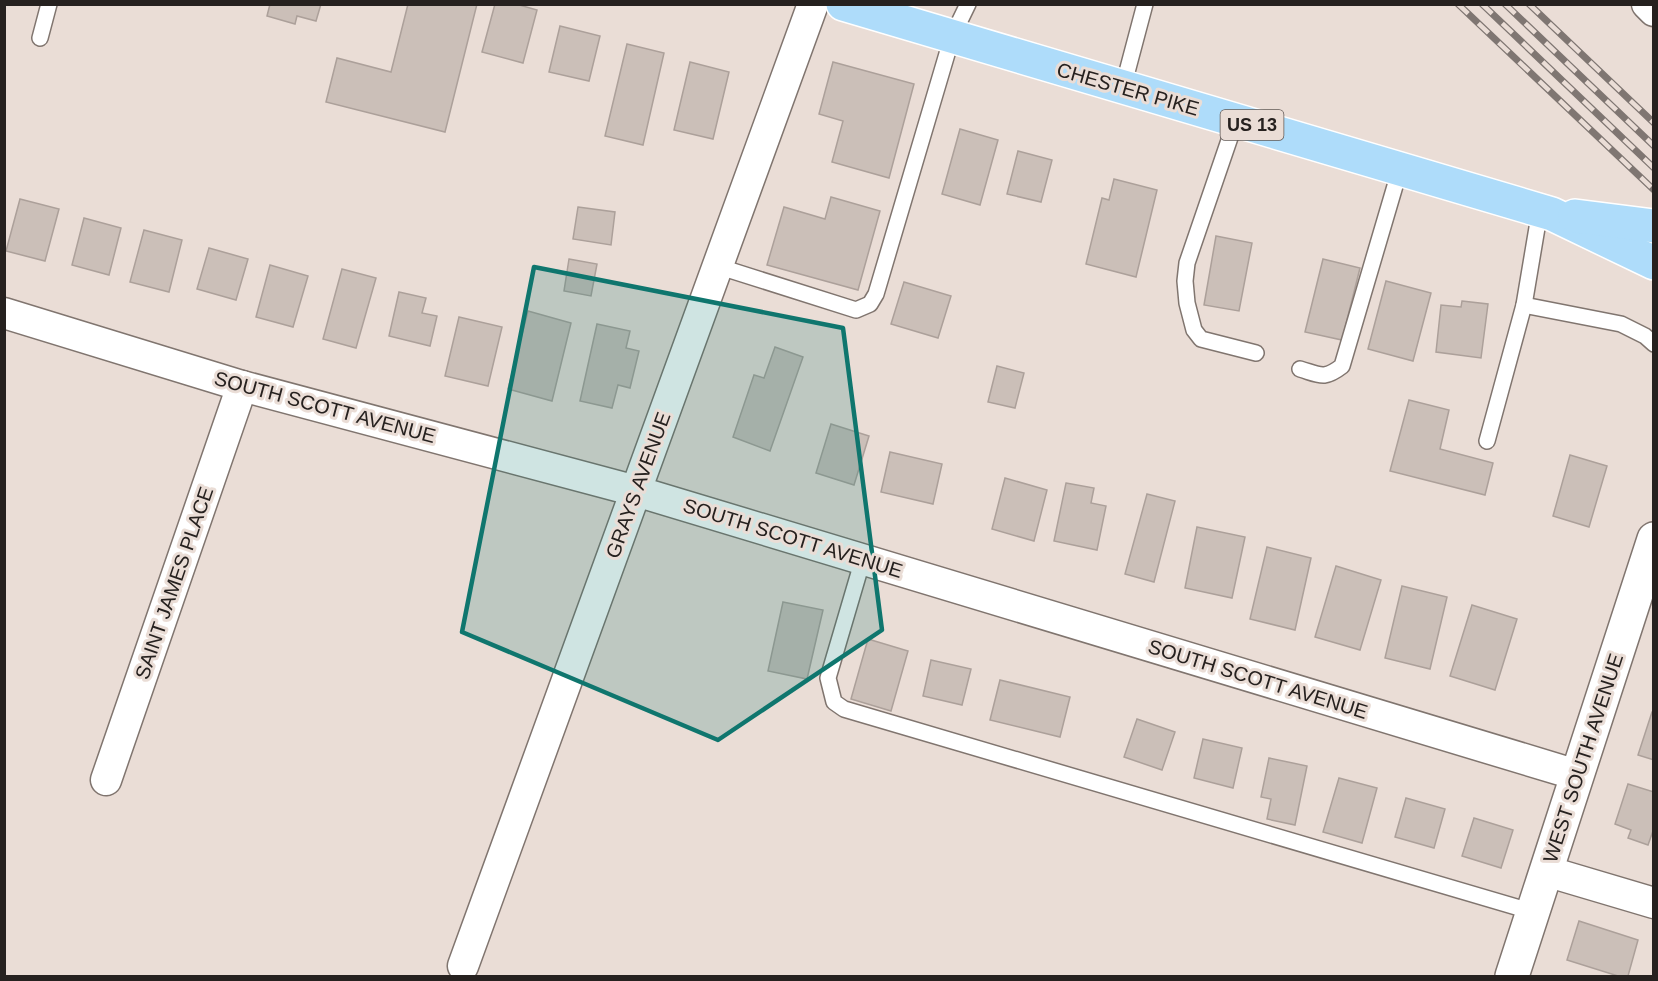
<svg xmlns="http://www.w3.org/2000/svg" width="1658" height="981" viewBox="0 0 1658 981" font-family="Arial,sans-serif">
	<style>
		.building { fill: #cbbfb8; stroke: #aca09a; stroke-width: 1.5 }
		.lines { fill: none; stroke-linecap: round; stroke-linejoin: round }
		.lane-casing { stroke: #80756f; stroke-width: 18 }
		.street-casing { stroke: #80756f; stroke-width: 33 }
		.secondary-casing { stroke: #80756f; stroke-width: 36 }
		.primary-casing { stroke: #fff; stroke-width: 36 }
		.lane { stroke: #fff; stroke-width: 15 }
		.street { stroke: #fff; stroke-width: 30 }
		.secondary { stroke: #fff; stroke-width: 33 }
		.primary { stroke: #aedcfa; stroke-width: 33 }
		.rail-casing { stroke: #7f7672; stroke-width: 7 }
		.rail { stroke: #eaddd6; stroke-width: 4.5; stroke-dasharray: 14; stroke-linecap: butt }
		.marked { fill: #0f766e; fill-opacity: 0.2; stroke: #0f766e; stroke-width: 4.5; stroke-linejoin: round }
		.labels { text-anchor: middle; stroke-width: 6; stroke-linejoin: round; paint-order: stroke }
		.shield { fill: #eaddd6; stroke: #615956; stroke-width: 1.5 }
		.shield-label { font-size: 18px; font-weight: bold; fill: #26211f }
		.street-label { font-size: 20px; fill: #26211f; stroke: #eaddd6 }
	</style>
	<rect width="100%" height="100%" fill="#eaddd6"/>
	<g class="building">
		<polygon points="270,4 321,4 316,21 297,16 295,24 267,16"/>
		<polygon points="408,4 477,4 445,132 326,102 337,58 391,72"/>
		<polygon points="495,4 516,4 537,10 523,63 482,52"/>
		<polygon points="560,26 600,36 589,81 549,72"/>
		<polygon points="627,44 664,53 643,145 605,136"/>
		<polygon points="690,62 729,72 713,139 674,130"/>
		<polygon points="833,62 914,84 889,178 832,162 843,121 819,114"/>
		<polygon points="960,129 998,140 980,205 942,194"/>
		<polygon points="1018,151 1052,160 1041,202 1007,194"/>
		<polygon points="1114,179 1157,190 1136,277 1086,264 1102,198 1109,200"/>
		<polygon points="831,197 880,211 858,290 767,265 784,207 825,219"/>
		<polygon points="20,199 59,209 45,261 6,251"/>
		<polygon points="578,207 615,212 611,245 573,239"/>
		<polygon points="84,218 121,228 109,275 72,265"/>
		<polygon points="144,230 182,240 169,292 130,282"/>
		<polygon points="1216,236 1252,243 1239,311 1204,305"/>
		<polygon points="209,248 248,259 236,300 197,289"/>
		<polygon points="569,259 597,264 591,296 564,291"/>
		<polygon points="1323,259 1360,268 1342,340 1305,332"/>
		<polygon points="270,265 308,276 293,327 256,317"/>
		<polygon points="342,269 376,278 356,348 323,339"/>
		<polygon points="1386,281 1431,293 1413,361 1368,349"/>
		<polygon points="904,282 951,296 938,338 891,324"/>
		<polygon points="399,292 426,298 422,313 437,316 430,346 389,336"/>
		<polygon points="1462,301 1488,304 1481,358 1436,352 1441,305 1461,307"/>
		<polygon points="528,311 571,323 552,401 508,389"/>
		<polygon points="459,317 502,327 488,386 445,376"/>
		<polygon points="597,324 630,331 626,348 639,351 630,388 618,385 612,408 580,401"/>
		<polygon points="775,347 803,357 770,451 733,437 754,375 764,378"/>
		<polygon points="997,366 1024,373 1015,408 988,402"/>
		<polygon points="1409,400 1449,410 1440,449 1493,463 1485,495 1390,471"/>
		<polygon points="831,424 869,436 854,485 816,473"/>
		<polygon points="890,452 942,464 933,504 881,492"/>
		<polygon points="1570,455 1607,466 1589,527 1553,516"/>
		<polygon points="1005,478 1047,490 1034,541 992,529"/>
		<polygon points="1066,483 1094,488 1091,503 1106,506 1097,550 1054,541"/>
		<polygon points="1147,494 1175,501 1154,582 1125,574"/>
		<polygon points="1197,527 1245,537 1232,598 1185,588"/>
		<polygon points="1267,547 1311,558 1295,630 1250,619"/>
		<polygon points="1336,566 1381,580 1360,650 1315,637"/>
		<polygon points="1402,586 1447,597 1430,669 1385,658"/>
		<polygon points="783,602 823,610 807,679 768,671"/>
		<polygon points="1472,605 1517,619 1495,690 1450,676"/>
		<polygon points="868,639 908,651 891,711 851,699"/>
		<polygon points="931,660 971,669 962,705 923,696"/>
		<polygon points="1000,680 1070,697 1060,737 990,720"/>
		<polygon points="1652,712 1654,712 1654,760 1638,755"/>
		<polygon points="1137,719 1175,732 1162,770 1124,757"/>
		<polygon points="1203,739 1242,748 1233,788 1194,778"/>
		<polygon points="1269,758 1307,766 1295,825 1267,819 1271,799 1261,797"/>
		<polygon points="1339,778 1377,788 1362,843 1323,832"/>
		<polygon points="1628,784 1654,792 1654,828 1648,845 1628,838 1631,830 1615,824"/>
		<polygon points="1406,798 1445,809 1434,848 1395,837"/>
		<polygon points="1474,818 1513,830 1501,868 1462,856"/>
		<polygon points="1579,921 1638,940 1628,976 1618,976 1567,960"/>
	</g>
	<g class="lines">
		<defs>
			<g id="lane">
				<polyline points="40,38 49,4"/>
				<polyline points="1123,87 1145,4"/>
				<polyline points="1236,120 1187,263 1185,281 1187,303 1194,330 1201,339 1256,353"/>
				<polyline points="717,266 856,310 870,304 876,294 952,37 968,4"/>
				<polyline points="1524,305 1621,324 1645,336 1654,344"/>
				<path d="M1300 369C1320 375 1324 380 1342 366L1400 169"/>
				<polyline points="1487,441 1524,305 1540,210"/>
				<polyline points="863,559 828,678 834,702 844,709 1533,912"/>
			</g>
			<g id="street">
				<polyline points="1647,4 1654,11"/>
				<polyline points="4,313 242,386 636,491 1577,775"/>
				<polyline points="106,780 242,386"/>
				<polyline points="1546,871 1654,903"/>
				<polyline points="463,966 813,4"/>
			</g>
			<polyline id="secondary" points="1512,976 1654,539"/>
			<g id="primary">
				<polyline points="843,4 1552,214 1654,263"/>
				<polyline points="1575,216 1654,226"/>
			</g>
		</defs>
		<use href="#lane" class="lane-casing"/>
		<use href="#street" class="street-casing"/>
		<use href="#secondary" class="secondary-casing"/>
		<use href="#primary" class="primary-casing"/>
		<use href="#lane" class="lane"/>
		<use href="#street" class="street"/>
		<use href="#secondary" class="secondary"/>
		<use href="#primary" class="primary"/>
		<defs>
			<g id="rail">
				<polyline points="1458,4 1654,190"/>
				<polyline points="1482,4 1654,168"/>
				<polyline points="1505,4 1654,146"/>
				<polyline points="1529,4 1654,123"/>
			</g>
		</defs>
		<use href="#rail" class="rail-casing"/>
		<use href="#rail" class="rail"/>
	</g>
	<path class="marked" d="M534 267 843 328 882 630 718 740 462 632Z"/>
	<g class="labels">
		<rect class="shield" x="1220.5" y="110" width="63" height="30" rx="4.5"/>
		<g class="shield-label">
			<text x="1252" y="131">US 13</text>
		</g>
		<g class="street-label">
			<text transform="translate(1128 89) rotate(16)" y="7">CHESTER PIKE</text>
			<text transform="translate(325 407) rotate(15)" y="7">SOUTH SCOTT AVENUE</text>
			<text transform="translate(638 485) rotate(-70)" y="7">GRAYS AVENUE</text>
			<text transform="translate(793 538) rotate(17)" y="7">SOUTH SCOTT AVENUE</text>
			<text transform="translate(174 583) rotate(-71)" y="7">SAINT JAMES PLACE</text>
			<text transform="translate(1258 679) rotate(17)" y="7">SOUTH SCOTT AVENUE</text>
			<text transform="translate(1583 758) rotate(-72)" y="7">WEST SOUTH AVENUE</text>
		</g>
	</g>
	<rect width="1658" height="981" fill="none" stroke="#26211f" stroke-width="12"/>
</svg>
